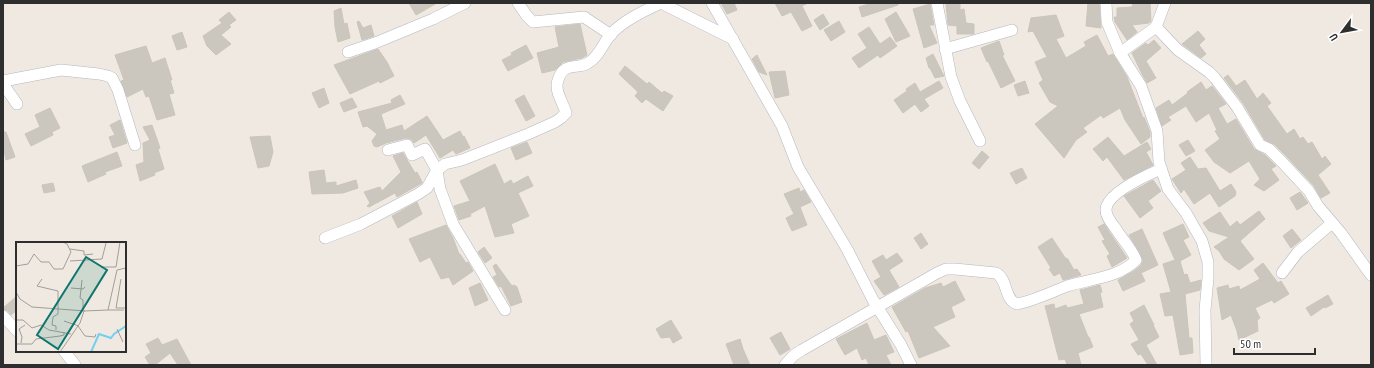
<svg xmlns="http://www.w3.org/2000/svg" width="1374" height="368" viewBox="0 0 1374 368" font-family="'PT Sans Narrow',sans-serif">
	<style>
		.building { fill: #cbc7bf; stroke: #cbc5ba }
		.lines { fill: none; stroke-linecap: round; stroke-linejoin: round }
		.minor-casing { stroke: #b4b7c1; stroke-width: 12 }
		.minor { stroke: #fff; stroke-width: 11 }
		.inset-river { fill: none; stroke: #75cff0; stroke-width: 2 }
		.inset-road { fill: none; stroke: #a29e99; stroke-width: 1 }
		.view { fill: #0f766e; fill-opacity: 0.15; stroke: #0f766e; stroke-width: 2 }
		.inset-edge { fill: none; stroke: #2e2e2e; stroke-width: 2 }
	</style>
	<rect width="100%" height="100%" fill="#efe9e1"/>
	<g class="building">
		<polygon points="409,3 437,3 416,15"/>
		<polygon points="721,3 734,3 737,10 727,14"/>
		<polygon points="775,3 808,3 802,6 812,26 802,31 791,12 782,16"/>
		<polygon points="872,3 898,3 898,5 862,17 859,7"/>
		<polygon points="946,3 960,3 960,10 964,9 966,23 974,24 974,34 957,34 957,26 948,25"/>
		<polygon points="1088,3 1099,3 1101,28 1086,26"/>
		<polygon points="1133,3 1150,3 1151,21 1149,23 1132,25 1137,32 1127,40 1115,22 1114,17 1117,17 1117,8 1132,7"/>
		<polygon points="930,4 934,25 929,25 937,43 924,48 913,9"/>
		<polygon points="341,8 344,24 347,23 350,38 338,42 335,27 334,11"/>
		<polygon points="229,12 236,20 229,25 231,27 221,35 231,44 216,55 207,46 203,36 222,23 219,20"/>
		<polygon points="896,12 910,36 896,42 885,19"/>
		<polygon points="823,14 829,24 820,30 814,20"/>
		<polygon points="1056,15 1064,36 1056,39 1066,58 1086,46 1084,42 1097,35 1108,56 1113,54 1127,77 1143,118 1144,117 1150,132 1150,137 1141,144 1125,120 1120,108 1103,118 1101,115 1083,128 1087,132 1076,140 1064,158 1035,124 1058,106 1050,102 1039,83 1043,80 1035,62 1047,57 1033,31 1028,32 1031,18"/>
		<polygon points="359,21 363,28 371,25 374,36 362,40 357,22"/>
		<polygon points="839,21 845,32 831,41 824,30"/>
		<polygon points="580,24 587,55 582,58 563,62 555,70 542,73 537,53 559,47 555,27"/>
		<polygon points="869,27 880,44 890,37 897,46 880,58 878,55 859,68 852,58 867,48 858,34"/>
		<polygon points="1198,31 1205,39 1199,45 1206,54 1201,58 1182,44"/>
		<polygon points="182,32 187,47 177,50 172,36"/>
		<polygon points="1154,40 1161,48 1146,61 1156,78 1147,83 1142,74 1132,53 1146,43 1148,45"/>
		<polygon points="999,41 1004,55 1002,55 1015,81 1001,88 988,61 987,62 981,48"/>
		<polygon points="526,45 533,58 508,71 502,60 512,55 511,53"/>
		<polygon points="146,46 152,63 165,58 172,80 170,80 174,93 169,94 175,115 157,120 149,96 146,97 143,89 127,97 121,81 124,80 115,55"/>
		<polygon points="378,49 387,62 394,76 380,83 379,81 350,94 334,65"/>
		<polygon points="933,54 944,76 935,78 930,68 929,68 926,58"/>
		<polygon points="757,55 767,75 759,72 752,59"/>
		<polygon points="625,66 647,84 649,82 662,93 664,91 673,96 663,111 646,99 642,103 635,96 638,92 619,74"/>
		<polygon points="785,71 789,95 775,98 769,72"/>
		<polygon points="1228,75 1236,86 1245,80 1257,99 1263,93 1271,103 1267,106 1287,134 1294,129 1300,139 1303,137 1308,144 1312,142 1322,159 1325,156 1331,164 1318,175 1330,193 1321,198 1314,186 1287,157 1274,144 1265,140 1243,103 1224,78"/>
		<polygon points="939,81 943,88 924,99 929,106 921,112 915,104 903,113 894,100 907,91 906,89 915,83 920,92"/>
		<polygon points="1025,81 1029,93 1018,96 1014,85"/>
		<polygon points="1201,82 1206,90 1212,86 1226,104 1218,108 1227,124 1236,119 1254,149 1265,155 1276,166 1271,169 1279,180 1264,191 1254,185 1260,179 1249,161 1230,173 1214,162 1205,150 1220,139 1215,131 1217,130 1209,113 1196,122 1186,106 1168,117 1171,120 1162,126 1156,108 1169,100 1172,105 1188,93 1187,92"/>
		<polygon points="324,88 329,103 319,108 312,93"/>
		<polygon points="400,95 405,104 381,114 386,130 402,125 404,131 427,116 443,140 460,131 463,137 464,136 470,148 456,154 453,150 440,158 426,135 414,143 411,139 406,138 386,143 377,147 374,146 372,141 377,134 367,126 363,127 358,112 392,103 391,100"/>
		<polygon points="524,95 535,116 526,121 515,100"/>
		<polygon points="352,98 357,107 344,112 340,103"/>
		<polygon points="50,108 60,128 52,132 53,135 31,146 25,134 40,127 35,115"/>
		<polygon points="120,120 127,143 113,148 109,137 115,135 110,125"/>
		<polygon points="152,125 160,148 158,149 164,169 154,173 155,175 140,181 136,165 144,162 143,143 150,140 143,127"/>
		<polygon points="3,132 6,132 15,157 6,160 3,146"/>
		<polygon points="270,136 273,152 269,166 258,168 250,137"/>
		<polygon points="1108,137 1124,156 1147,142 1151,149 1146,152 1153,165 1124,180 1107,157 1103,161 1093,149"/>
		<polygon points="1188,140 1195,151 1186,156 1179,145"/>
		<polygon points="527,142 532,153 516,160 511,148"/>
		<polygon points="982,151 989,157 979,169 972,163"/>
		<polygon points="117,152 122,166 105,172 106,174 88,182 82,166"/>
		<polygon points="403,153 415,173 417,172 422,182 422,183 397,197 395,193 369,207 367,206 370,203 364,192 380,187 382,191 401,172 393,156"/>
		<polygon points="1190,157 1198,169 1206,168 1220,191 1231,184 1236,192 1235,196 1219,207 1210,193 1194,204 1184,189 1181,193 1172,179 1186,170 1181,163"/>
		<polygon points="495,164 504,184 511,180 513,184 528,176 533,186 518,193 529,216 511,224 514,233 495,237 485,206 470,214 471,216 459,220 454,206 470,201 460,181"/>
		<polygon points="1022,168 1027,178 1016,184 1010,173"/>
		<polygon points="324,170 326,183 336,182 336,186 356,180 358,188 343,193 312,194 309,172"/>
		<polygon points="1153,180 1161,191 1148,201 1153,208 1140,218 1124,196"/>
		<polygon points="53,183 55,191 44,193 42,185"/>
		<polygon points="799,188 800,192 804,190 811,202 800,207 807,225 792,231 786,218 794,214 784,194"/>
		<polygon points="1300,192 1308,203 1297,210 1290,198"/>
		<polygon points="417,202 422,214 398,228 392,216"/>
		<polygon points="1259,211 1265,219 1240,241 1254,259 1239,270 1224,259 1219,251 1214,247 1229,237 1209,231 1203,223 1220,212 1230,227 1237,221 1240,225"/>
		<polygon points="1104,224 1127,258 1112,267 1107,256 1110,254 1102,241 1105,240 1098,227"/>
		<polygon points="1183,224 1189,237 1183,240 1191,255 1180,261 1184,275 1187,274 1190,283 1201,280 1200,290 1185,294 1189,338 1192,338 1193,353 1180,355 1173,315 1165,316 1160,294 1171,292 1163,264 1175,260 1163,233"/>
		<polygon points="446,225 453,238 459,254 460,254 466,263 468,262 473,271 453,285 449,277 441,279 430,257 420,262 409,239"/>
		<polygon points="1142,229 1158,265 1141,273 1145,281 1123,291 1118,280 1134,271 1141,265 1143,261 1140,253 1129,235"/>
		<polygon points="1292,229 1301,240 1291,248 1283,236"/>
		<polygon points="921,233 928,244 921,249 914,238"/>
		<polygon points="1052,238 1066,259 1067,258 1074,270 1077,269 1081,275 1063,280 1060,273 1054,276 1049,269 1051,268 1038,247"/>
		<polygon points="484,247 492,258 485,263 478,252"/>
		<polygon points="897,253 903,261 889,270 899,287 884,295 874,281 881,277 872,261 883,255 886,260"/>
		<polygon points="1263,263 1278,283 1281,281 1289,294 1274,303 1272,300 1255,308 1260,318 1257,320 1258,331 1239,340 1237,331 1231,315 1222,320 1217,288 1228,285 1229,289 1239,286 1240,290 1260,279 1254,270"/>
		<polygon points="496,264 512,286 514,285 517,287 522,302 511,306 501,286 499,287 493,277 497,275 493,266"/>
		<polygon points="955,281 965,300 951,307 955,317 933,327 950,346 919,358 908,331 906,332 892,307 925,288 941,283 943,287"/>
		<polygon points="480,283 488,300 475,306 469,288"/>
		<polygon points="1100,285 1102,292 1100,293 1103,307 1079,314 1088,337 1089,337 1093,347 1078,353 1081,365 1067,365 1065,359 1059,360 1045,306 1054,304 1055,309 1066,305 1067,308 1084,304 1080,290"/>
		<polygon points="1328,295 1333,304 1325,308 1324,307 1311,316 1306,308"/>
		<polygon points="17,296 17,310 11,315 8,311 3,309 3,308"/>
		<polygon points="1144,305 1154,325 1153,325 1159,337 1146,345 1157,365 1148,365 1141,354 1138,355 1131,344 1139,340 1130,324 1134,321 1130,313"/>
		<polygon points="671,320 682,338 673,343 670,337 661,338 656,329"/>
		<polygon points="867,323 874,340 886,335 894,352 886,355 891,365 869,365 866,358 862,360 857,348 845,355 836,339"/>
		<polygon points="781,332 790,349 780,355 770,338"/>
		<polygon points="158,338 162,345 177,339 191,365 178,365 170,353 155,365 150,365 145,357 151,353 146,344"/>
		<polygon points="740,339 743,349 750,365 734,365 726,344"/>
	</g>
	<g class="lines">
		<defs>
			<g id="minor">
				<polyline points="518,3 527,16 533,22 584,17 611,35"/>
				<polyline points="661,3 733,39"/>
				<polyline points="712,3 782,126 798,167 847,249 873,300 901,345 911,365"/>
				<polyline points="937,3 951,77 960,101 980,141"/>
				<polyline points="1106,3 1107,22 1120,53 1141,86 1157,131 1159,162 1168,189 1186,213 1202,241 1208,262 1208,278 1205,310 1206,365"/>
				<polyline points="1156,27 1165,3"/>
				<polyline points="945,49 1012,30"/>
				<polyline points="348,52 375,43 433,19 465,3"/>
				<polyline points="1120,53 1156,27 1178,50 1209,72 1215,78 1237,107 1260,145 1269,149 1282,162 1309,191 1318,206 1341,233 1371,275"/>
				<polyline points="3,81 61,70 99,74 108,76 112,78 118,90 135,145"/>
				<polyline points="3,84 17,104"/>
				<polyline points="388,150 407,145 412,155 425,149 437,170 440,189 453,224 505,310"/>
				<path d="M325 238 361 224 418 194 427 188 437 170 445 164 462 160 528 134 555 122 561 118 566 113C563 102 554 91 558 80 564 61 577 70 588 63 599 57 603 43 611 34 624 20 644 11 661 3"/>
				<polyline points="1282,273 1298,252 1332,223"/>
				<polyline points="3,316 17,331"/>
				<polyline points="64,351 75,365"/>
				<path d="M785 365 794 355 802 350 937 273 946 269H955L996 273C1008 279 1004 300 1017 304 1033 301 1052 292 1067 286 1089 279 1119 278 1136 260 1132 249 1122 239 1116 229 1112 224 1106 217 1106 210 1106 193 1147 175 1161 169"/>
			</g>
		</defs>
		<use href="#minor" class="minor-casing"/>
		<use href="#minor" class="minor"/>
	</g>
	<g transform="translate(16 242)">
		<rect width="110" height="110" fill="#efe9e1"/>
		<path class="inset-river" d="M75 110 83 92 95 96 98 92 110 84"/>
		<path class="inset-road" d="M54 7 68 9V13L77 12M54 19 86 17 90 1M0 24 12 22 18 12 25 20H33L38 27H47L55 10 51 2 47 0M85 25H100L104 0M26 37 21 44 42 49V72L37 75 36 83 40 84V88M105 37 100 66H110M66 38 64 56 67 58V69M55 46 67 47 69 45M0 50 4 57 16 65 69 69M92 68H108M0 78H7L16 86 25 83 33 88 55 92M48 79 63 84M62 84 69 94 79 95 80 92M101 87 107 100M5 101 6 95 3 87 9 83M0 102H16L20 97 44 94 48 93V90M44 110 64 81 68 69 92 68 101 28 110 26"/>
		<path class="view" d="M70 15 91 28 42 107 21 93Z"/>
		<rect width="110" height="110" class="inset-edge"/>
	</g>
	<rect width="1374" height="368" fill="none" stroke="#2e2e2e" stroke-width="8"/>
	<g transform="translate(1342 32) rotate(238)" stroke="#ffffff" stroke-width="3" paint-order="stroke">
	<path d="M0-3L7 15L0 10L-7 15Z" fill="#2e2e2e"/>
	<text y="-6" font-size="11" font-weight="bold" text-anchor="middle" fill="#2e2e2e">U</text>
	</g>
	<path d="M1234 348v6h81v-6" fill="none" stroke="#2e2e2e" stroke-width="2"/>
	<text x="1240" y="348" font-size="12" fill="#2e2e2e" stroke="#ffffff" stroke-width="3" paint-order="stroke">50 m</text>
</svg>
